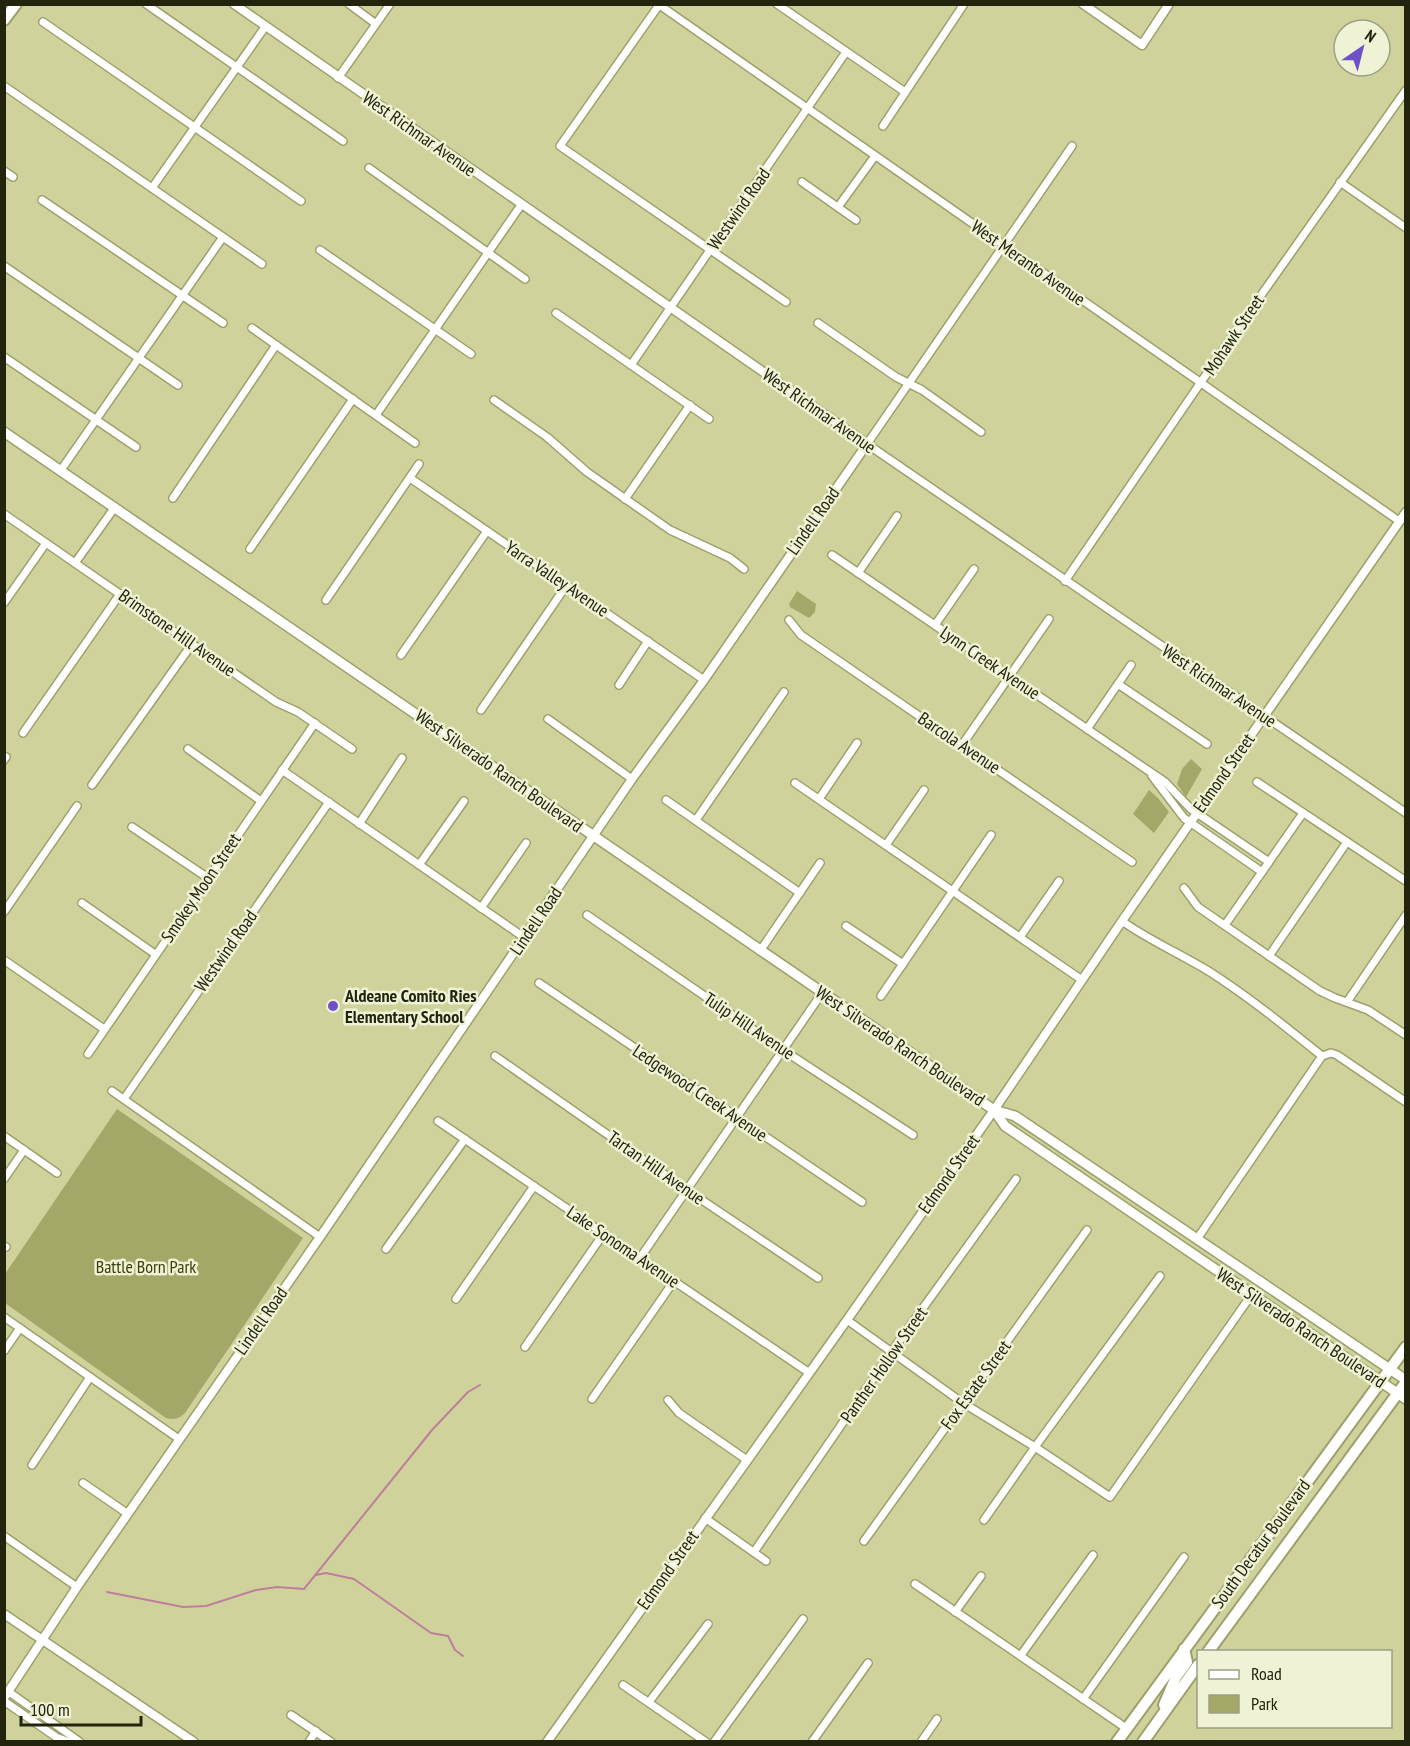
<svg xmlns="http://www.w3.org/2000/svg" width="1410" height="1746" viewBox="0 0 1410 1746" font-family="'PT Sans Narrow',sans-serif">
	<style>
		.green { fill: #a3a767 }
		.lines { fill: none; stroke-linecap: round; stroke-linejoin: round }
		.stream { stroke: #bf7e9b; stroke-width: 2 }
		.minor-casing { stroke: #9da06a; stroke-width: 10 }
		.tertiary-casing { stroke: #9da06a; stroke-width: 11 }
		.secondary-casing { stroke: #9da06a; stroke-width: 12 }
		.primary-casing { stroke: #9da06a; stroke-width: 14 }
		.minor { stroke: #fff; stroke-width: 7 }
		.tertiary { stroke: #fff; stroke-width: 8 }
		.secondary { stroke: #fff; stroke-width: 9 }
		.primary { stroke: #fff; stroke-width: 10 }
		.poi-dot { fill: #7050c9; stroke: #eff2d5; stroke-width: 2 }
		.labels { text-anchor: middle; stroke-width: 5; stroke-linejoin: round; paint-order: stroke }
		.street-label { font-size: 18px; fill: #23240e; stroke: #eff2d5 }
		.poi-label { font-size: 18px; font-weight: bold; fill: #23240e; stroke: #eff2d5; text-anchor: start }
		.park-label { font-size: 18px; fill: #3d3f0a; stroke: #eff2d5 }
	</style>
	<rect width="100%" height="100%" fill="#cfd39b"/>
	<g class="green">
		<polygon points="797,591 816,604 815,612 809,618 790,607 789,604"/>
		<polygon points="1191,759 1202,769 1186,797 1177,784 1182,769"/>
		<polygon points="1149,790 1158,798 1169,812 1154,833 1133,814"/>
		<path d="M117 1109 303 1238 185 1413C178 1419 175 1420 166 1418L5 1303V1274Z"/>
	</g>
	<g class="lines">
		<g class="stream">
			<polyline points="316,1575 326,1573 354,1579 431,1633 448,1636 455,1650 463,1656"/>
			<polyline points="107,1592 183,1607 206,1606 256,1590 277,1587 304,1589 432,1430 468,1392 480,1385"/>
		</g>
		<defs>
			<g id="minor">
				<polyline points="146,4 343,141"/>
				<polyline points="349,4 376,24"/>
				<polyline points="658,4 1399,521"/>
				<polyline points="777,4 905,92"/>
				<polyline points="659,5 560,146 786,302"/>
				<polyline points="43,22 301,201"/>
				<polyline points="338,78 390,4"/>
				<polyline points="4,86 262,264"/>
				<polyline points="883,126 964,4"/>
				<polyline points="1072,146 867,444 1406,813"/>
				<polyline points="369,168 525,279"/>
				<polyline points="4,171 13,177"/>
				<polyline points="802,182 856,220"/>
				<polyline points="1340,182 1406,228"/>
				<polyline points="152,188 265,27"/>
				<polyline points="42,200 223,323"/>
				<polyline points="838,207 875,156"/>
				<polyline points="320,250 471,354"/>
				<polyline points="4,266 178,385"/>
				<polyline points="556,313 709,419"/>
				<polyline points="818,323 896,377 922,390 981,432"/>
				<polyline points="252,328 415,443"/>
				<polyline points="4,357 136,447"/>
				<polyline points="631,365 846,52"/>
				<polyline points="494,400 547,437 587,472 670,530 730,558 744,569"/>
				<polyline points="376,415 521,205"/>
				<polyline points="61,470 223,237"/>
				<polyline points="410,478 704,680"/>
				<polyline points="173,498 276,345"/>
				<polyline points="625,499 690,405"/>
				<polyline points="4,514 276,702 298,712 352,749"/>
				<polyline points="250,549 353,399"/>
				<polyline points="832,555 1165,782 1191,809 1269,862"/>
				<polyline points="75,563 115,507"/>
				<polyline points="858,573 897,516"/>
				<polyline points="1065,581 1240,325 1406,90"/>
				<polyline points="326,600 419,464"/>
				<polyline points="4,603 46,543"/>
				<polyline points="789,620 801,635 1132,862"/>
				<polyline points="935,625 974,569"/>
				<polyline points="401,655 487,531"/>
				<polyline points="1118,684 1207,744"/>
				<polyline points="619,685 648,641"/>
				<polyline points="481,710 566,586"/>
				<polyline points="548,719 632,779"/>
				<polyline points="1087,729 1131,665"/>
				<polyline points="23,733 120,594"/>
				<polyline points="962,745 1049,619"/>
				<polyline points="188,749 261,801"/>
				<polyline points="4,760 6,757"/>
				<polyline points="282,770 525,938"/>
				<polyline points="1152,776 1184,818 1262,872"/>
				<polyline points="1257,782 1406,881"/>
				<polyline points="795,783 1082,980"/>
				<polyline points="92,785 192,644"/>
				<polyline points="819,799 857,743"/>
				<polyline points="666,800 800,893"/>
				<polyline points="696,820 784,692"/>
				<polyline points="359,824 402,758"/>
				<polyline points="132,827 208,878"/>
				<polyline points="886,845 924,790"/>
				<polyline points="419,865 464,801"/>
				<polyline points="1184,888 1198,907 1320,991 1335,998 1368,1010 1406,1035"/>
				<polyline points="82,903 155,954"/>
				<polyline points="481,908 526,843"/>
				<polyline points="4,912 77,806"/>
				<polyline points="587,915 783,1050 913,1135"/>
				<path d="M1122 921C1150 941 1181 954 1210 972 1249 997 1286 1027 1322 1056"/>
				<polyline points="1225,925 1303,813"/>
				<polyline points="846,926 903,964"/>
				<polyline points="1020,937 1059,881"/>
				<polyline points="760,951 820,863"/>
				<polyline points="1269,956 1347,842"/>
				<polyline points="4,960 104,1029"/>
				<polyline points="539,983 862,1202"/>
				<polyline points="881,996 991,835"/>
				<polyline points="1347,1002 1406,915"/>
				<polyline points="88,1054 315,723"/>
				<polyline points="495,1056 687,1190 818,1278"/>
				<polyline points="112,1091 320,1237"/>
				<polyline points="124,1099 329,802"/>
				<polyline points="438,1121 808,1372"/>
				<polyline points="4,1136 57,1173"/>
				<polyline points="4,1179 24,1150"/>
				<polyline points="1197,1239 1322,1056 1331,1053 1337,1055 1406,1102"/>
				<polyline points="4,1246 6,1247"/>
				<polyline points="386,1249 465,1139"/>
				<polyline points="640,1258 822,993"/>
				<polyline points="456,1299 534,1186"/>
				<polyline points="4,1317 179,1439"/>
				<polyline points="847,1320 963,1403 1035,1447 1110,1497 1252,1294"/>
				<polyline points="525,1347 604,1233"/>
				<polyline points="4,1351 20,1328"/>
				<polyline points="592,1399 674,1281"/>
				<polyline points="668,1400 679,1413 747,1460"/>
				<polyline points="32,1465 90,1377"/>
				<polyline points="83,1483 128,1514"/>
				<polyline points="705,1518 766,1561"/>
				<polyline points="984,1520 1035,1447 1160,1276"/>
				<polyline points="4,1536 77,1587"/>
				<polyline points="864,1541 1087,1230"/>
				<polyline points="754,1552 892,1351 1016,1179"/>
				<polyline points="915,1584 1126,1728"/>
				<polyline points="955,1612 981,1576"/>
				<polyline points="1021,1655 1093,1555"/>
				<polyline points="623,1685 706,1742"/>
				<polyline points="9,1692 80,1742"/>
				<polyline points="1083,1699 1184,1557"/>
				<polyline points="4,1701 56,1737 69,1742"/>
				<polyline points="649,1702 708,1624"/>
				<polyline points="291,1715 331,1742"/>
				<polyline points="309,1742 316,1731"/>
				<polyline points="714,1742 803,1619"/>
				<polyline points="812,1742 868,1663"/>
				<polyline points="921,1742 937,1719"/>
			</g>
			<g id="tertiary">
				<polyline points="1083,4 1142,45 1169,4"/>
				<polyline points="4,1614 194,1742"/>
				<polyline points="4,1698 77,1587 320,1237 632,779 704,680 867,444 234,4"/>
				<polyline points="547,1742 847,1320 994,1110 1122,921 1406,512"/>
			</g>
			<g id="secondary">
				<polyline points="4,432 994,1110 1015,1116 1406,1380"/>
				<polyline points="994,1110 1005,1126 1406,1399"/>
			</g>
			<g id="primary">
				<polyline points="4,20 16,4"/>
				<polyline points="1208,1652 1406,1382"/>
				<polyline points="1164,1705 1176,1677 1187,1662 1184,1649"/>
				<polyline points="1117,1742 1406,1347"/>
				<polyline points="1143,1742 1198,1665"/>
			</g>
		</defs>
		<use href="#minor" class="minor-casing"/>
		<use href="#tertiary" class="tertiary-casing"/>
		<use href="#secondary" class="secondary-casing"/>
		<use href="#primary" class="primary-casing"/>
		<use href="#minor" class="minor"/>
		<use href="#tertiary" class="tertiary"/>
		<use href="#secondary" class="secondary"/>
		<use href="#primary" class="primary"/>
	</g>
	<circle class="poi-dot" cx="333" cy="1006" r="6"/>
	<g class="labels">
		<g class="street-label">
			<text transform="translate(419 134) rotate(35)" y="6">West Richmar Avenue</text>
			<text transform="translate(739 209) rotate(-55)" y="6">Westwind Road</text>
			<text transform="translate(1028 263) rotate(35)" y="6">West Meranto Avenue</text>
			<text transform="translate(1234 335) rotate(-56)" y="6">Mohawk Street</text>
			<text transform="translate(819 411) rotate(35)" y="6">West Richmar Avenue</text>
			<text transform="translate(813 521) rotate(-55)" y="6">Lindell Road</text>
			<text transform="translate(557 579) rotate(34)" y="6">Yarra Valley Avenue</text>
			<text transform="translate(177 633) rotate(35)" y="6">Brimstone Hill Avenue</text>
			<text transform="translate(990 663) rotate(34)" y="6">Lynn Creek Avenue</text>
			<text transform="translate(1219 686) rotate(34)" y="6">West Richmar Avenue</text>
			<text transform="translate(959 743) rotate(34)" y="6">Barcola Avenue</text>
			<text transform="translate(499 771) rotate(35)" y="6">West Silverado Ranch Boulevard</text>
			<text transform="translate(1224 773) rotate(-55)" y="6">Edmond Street</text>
			<text transform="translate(201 888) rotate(-56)" y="6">Smokey Moon Street</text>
			<text transform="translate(536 921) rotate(-56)" y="6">Lindell Road</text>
			<text transform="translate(226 951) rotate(-55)" y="6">Westwind Road</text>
			<text transform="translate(749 1026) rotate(34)" y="6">Tulip Hill Avenue</text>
			<text transform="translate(900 1046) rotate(34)" y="6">West Silverado Ranch Boulevard</text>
			<text transform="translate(700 1093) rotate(34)" y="6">Ledgewood Creek Avenue</text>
			<text transform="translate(656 1168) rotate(35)" y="6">Tartan Hill Avenue</text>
			<text transform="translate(949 1174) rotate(-55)" y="6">Edmond Street</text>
			<text transform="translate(623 1247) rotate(34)" y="6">Lake Sonoma Avenue</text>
			<text transform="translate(261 1321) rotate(-55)" y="6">Lindell Road</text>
			<text transform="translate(1301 1328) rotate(34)" y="6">West Silverado Ranch Boulevard</text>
			<text transform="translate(884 1365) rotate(-55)" y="6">Panther Hollow Street</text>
			<text transform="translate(976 1385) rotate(-54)" y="6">Fox Estate Street</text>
			<text transform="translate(1261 1544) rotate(-54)" y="6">South Decatur Boulevard</text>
			<text transform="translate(668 1570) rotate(-55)" y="6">Edmond Street</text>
		</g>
		<g class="poi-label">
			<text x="345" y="1002">Aldeane Comito Ries<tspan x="345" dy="21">Elementary School</tspan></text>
		</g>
		<g class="park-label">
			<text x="146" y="1273">Battle Born Park</text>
		</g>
	</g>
	<rect width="1410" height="1746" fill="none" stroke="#23240e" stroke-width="12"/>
	<rect x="1197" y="1650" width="195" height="78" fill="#eff2d5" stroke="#9da085" stroke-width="1.5"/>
	<rect x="1209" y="1670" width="30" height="9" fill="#ffffff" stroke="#9da085" stroke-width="1.5"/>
	<text x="1251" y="1680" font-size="18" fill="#23240e">Road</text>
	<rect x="1209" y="1695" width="30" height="18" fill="#a3a767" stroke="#9da085" stroke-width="1.5"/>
	<text x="1251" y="1710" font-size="18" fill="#23240e">Park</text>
	<g transform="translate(1362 48) rotate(35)"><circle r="28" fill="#eff2d5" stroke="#9da085" stroke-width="1.5"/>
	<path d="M0-4.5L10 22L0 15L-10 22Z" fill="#7050c9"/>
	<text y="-9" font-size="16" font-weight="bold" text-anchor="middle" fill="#23240e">N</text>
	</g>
	<path d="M21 1716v9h120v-9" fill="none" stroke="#23240e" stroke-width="3"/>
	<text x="30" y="1716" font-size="18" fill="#23240e" stroke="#eff2d5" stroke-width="4.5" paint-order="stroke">100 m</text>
</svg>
